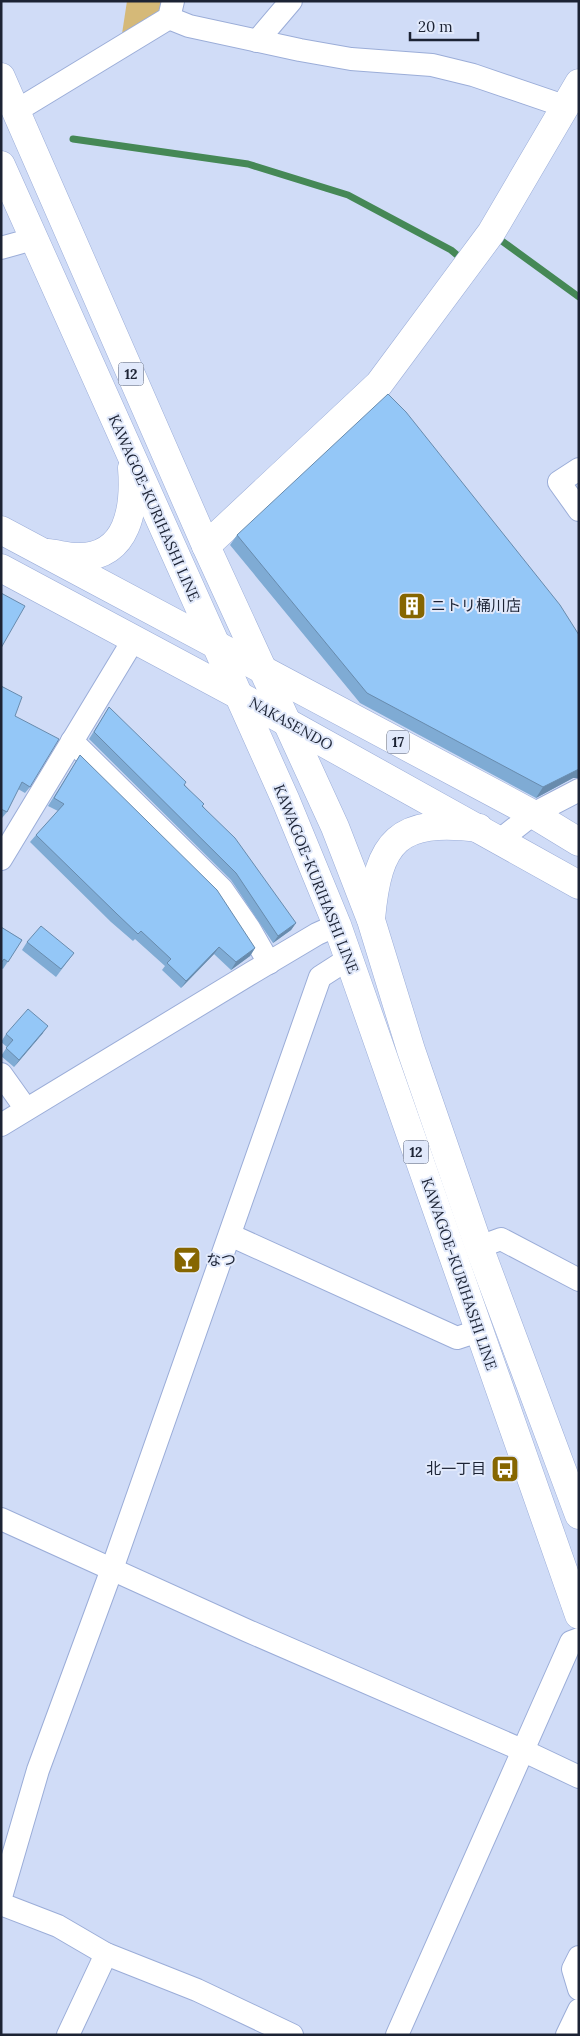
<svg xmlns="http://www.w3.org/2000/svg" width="580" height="2036" viewBox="0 0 580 2036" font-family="Lora,'Noto Sans JP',serif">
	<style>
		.green { fill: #d5b978 }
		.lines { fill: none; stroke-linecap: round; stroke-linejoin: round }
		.stream { stroke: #458856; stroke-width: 7 }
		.minor-casing { stroke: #9badd8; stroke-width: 24 }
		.tertiary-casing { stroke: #9badd8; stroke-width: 29 }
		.primary-casing { stroke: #9badd8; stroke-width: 29 }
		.trunk-casing { stroke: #9badd8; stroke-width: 29 }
		.minor { stroke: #fff; stroke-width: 22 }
		.tertiary { stroke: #fff; stroke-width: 28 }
		.primary { stroke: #fff; stroke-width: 28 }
		.trunk { stroke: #fff; stroke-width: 28 }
		.wall { fill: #7fabd4 }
		.shaded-wall { fill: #688bad }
		.building { fill: #94c7f7; stroke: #688bad }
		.labels { text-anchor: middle; stroke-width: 4; stroke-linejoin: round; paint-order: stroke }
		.shield { fill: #e1e9fb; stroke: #575e70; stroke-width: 1 }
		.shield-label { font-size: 14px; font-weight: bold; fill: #1c2334 }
		.street-label { font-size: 15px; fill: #1c2334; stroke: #e1e9fb }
		.poi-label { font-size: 15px; fill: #1c2334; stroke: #e1e9fb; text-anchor: start }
	</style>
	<rect width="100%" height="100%" fill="#d0dcf7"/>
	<polygon class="green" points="127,1 173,1 120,47"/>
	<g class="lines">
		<g class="stream">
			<polyline points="73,139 248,164 348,195 451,250 463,260"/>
			<polyline points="495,236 579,297"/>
		</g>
		<defs>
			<g id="minor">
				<polyline points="169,18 189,26 300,50 351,59 432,65 473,75 564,106"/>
				<polyline points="257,41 291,1"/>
				<polyline points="16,111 169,18 173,1"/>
				<polyline points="1,248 33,239"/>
				<polyline points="579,469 559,482 579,510"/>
				<polyline points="72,741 222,889 249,928 269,963"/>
				<polyline points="500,840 533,814 579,790"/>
				<polyline points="1,859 134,639"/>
				<polyline points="1,1074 26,1109"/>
				<polyline points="1,1125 253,972 317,934 337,925"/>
				<polyline points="230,1235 457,1338 478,1331"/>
				<polyline points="479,1247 501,1239 579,1280"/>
				<polyline points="1,1519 248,1631 522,1750 579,1777"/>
				<polyline points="1,1897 38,1770 112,1569 320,977 348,959"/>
				<polyline points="1,1904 58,1926 106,1954 197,1990 292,2035"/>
				<polyline points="579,1957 573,1969 579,1989"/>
				<polyline points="68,2035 106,1954"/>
				<polyline points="397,2035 571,1642 579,1639"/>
				<polyline points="567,2035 579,2010"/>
			</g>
			<polyline id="tertiary" points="206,546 379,384 491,233 579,83"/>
			<g id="primary">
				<polyline points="1,77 206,546 335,827 371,920 411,1050 479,1247 579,1515"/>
				<polyline points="1,165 286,801 337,925 579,1615"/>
				<path d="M47 553C58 554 68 557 78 557 129 558 135 506 132 468"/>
				<path d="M371 919C378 840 398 818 479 828"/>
			</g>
			<g id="trunk">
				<polyline points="1,530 533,814 579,842"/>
				<polyline points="1,568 238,695 579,885"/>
			</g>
		</defs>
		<use href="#minor" class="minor-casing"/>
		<use href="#tertiary" class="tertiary-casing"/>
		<use href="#primary" class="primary-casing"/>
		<use href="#trunk" class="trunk-casing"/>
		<use href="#minor" class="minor"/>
		<use href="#tertiary" class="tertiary"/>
		<use href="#primary" class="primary"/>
		<use href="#trunk" class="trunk"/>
	</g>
	<g class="wall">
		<polygon points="237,535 579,635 579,778 573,778 536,798 360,703 230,545"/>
		<polygon points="1,686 15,716 30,787 25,793 18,789 7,812 2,818 1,818"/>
		<polygon points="109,707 185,785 203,806 296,923 291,930 273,943 231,880 89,739"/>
		<polygon points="80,755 255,948 250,956 231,970 214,954 181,988 162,970 165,966 135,939 133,941 111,922 30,842 36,835 58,811 48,806"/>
		<polygon points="1,927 22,940 3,969 1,968"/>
		<polygon points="27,942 74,953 56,977 22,950"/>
		<polygon points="43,1033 14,1067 1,1056 7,1047 1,1042 6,1034"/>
	</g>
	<g class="shaded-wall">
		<polygon points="579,769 579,778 573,778 536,798 543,787"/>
		<polygon points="296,923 291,930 273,943 278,936"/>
		<polygon points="219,947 214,954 181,988 186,981"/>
		<polygon points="255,948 250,956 231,970 236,962"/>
		<polygon points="48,1026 43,1033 14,1067 19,1060"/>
	</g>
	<g class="building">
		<polygon points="388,394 406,412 560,605 579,635 579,769 543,787 367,693 237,535"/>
		<polygon points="1,593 25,606 1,648"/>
		<polygon points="1,686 22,697 15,716 59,739 30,787 22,782 7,812 1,809"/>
		<polygon points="109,707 186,782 184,785 204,804 202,806 235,838 296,923 278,936 236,873 94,732"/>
		<polygon points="80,755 217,890 255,948 236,962 219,947 186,981 167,963 171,959 141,931 138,934 117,914 36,835 64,804 54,798"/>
		<polygon points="41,926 74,953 61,969 27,942"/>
		<polygon points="1,927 22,940 8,962 4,959 1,963"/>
		<polygon points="28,1009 48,1026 19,1060 6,1048 13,1040 6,1034"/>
	</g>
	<defs>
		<symbol id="building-square" viewBox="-11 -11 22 22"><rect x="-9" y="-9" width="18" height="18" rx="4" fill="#866600" stroke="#e1e9fb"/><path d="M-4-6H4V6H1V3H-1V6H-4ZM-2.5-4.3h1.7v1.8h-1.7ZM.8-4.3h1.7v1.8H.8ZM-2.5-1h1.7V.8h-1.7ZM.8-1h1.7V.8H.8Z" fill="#fff"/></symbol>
		<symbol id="bar-square" viewBox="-11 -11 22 22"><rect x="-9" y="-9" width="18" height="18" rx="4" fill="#866600" stroke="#e1e9fb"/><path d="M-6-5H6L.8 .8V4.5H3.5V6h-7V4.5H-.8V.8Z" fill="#fff"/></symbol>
		<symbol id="bus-square" viewBox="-11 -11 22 22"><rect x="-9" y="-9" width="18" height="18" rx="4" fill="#866600" stroke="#e1e9fb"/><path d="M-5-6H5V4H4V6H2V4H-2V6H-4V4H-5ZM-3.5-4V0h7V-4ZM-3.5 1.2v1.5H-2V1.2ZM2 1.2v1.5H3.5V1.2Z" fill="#fff"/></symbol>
	</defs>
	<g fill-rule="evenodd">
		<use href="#building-square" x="396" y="590" width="32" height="32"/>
		<use href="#bar-square" x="171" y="1244" width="32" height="32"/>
		<use href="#bus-square" x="489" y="1453" width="32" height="32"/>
	</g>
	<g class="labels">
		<g class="shield">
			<rect x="118.5" y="362.5" width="25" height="23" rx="4"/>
			<rect x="387" y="730.5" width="22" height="23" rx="4"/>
			<rect x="403.5" y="1140.5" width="25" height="23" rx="4"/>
		</g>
		<g class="shield-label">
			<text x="131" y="379">12</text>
			<text x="398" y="747">17</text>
			<text x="416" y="1157">12</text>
		</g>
		<g class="street-label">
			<text transform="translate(154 508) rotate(66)" y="5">KAWAGOE-KURIHASHI LINE</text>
			<text transform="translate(291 724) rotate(29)" y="5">NAKASENDO</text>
			<text transform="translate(316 879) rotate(68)" y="5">KAWAGOE-KURIHASHI LINE</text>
			<text transform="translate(459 1274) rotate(71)" y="5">KAWAGOE-KURIHASHI LINE</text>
		</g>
		<g class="poi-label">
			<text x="431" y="611">ニトリ桶川店</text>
			<text x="206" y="1265">なつ</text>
			<text x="486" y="1474" text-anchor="end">北一丁目</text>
		</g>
	</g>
	<rect width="580" height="2036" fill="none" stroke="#1c2334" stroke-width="5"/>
	<path d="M410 32v8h68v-8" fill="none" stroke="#1c2334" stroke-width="2.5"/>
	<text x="418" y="32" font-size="15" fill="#1c2334" stroke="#e1e9fb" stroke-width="4" paint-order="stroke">20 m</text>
</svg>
